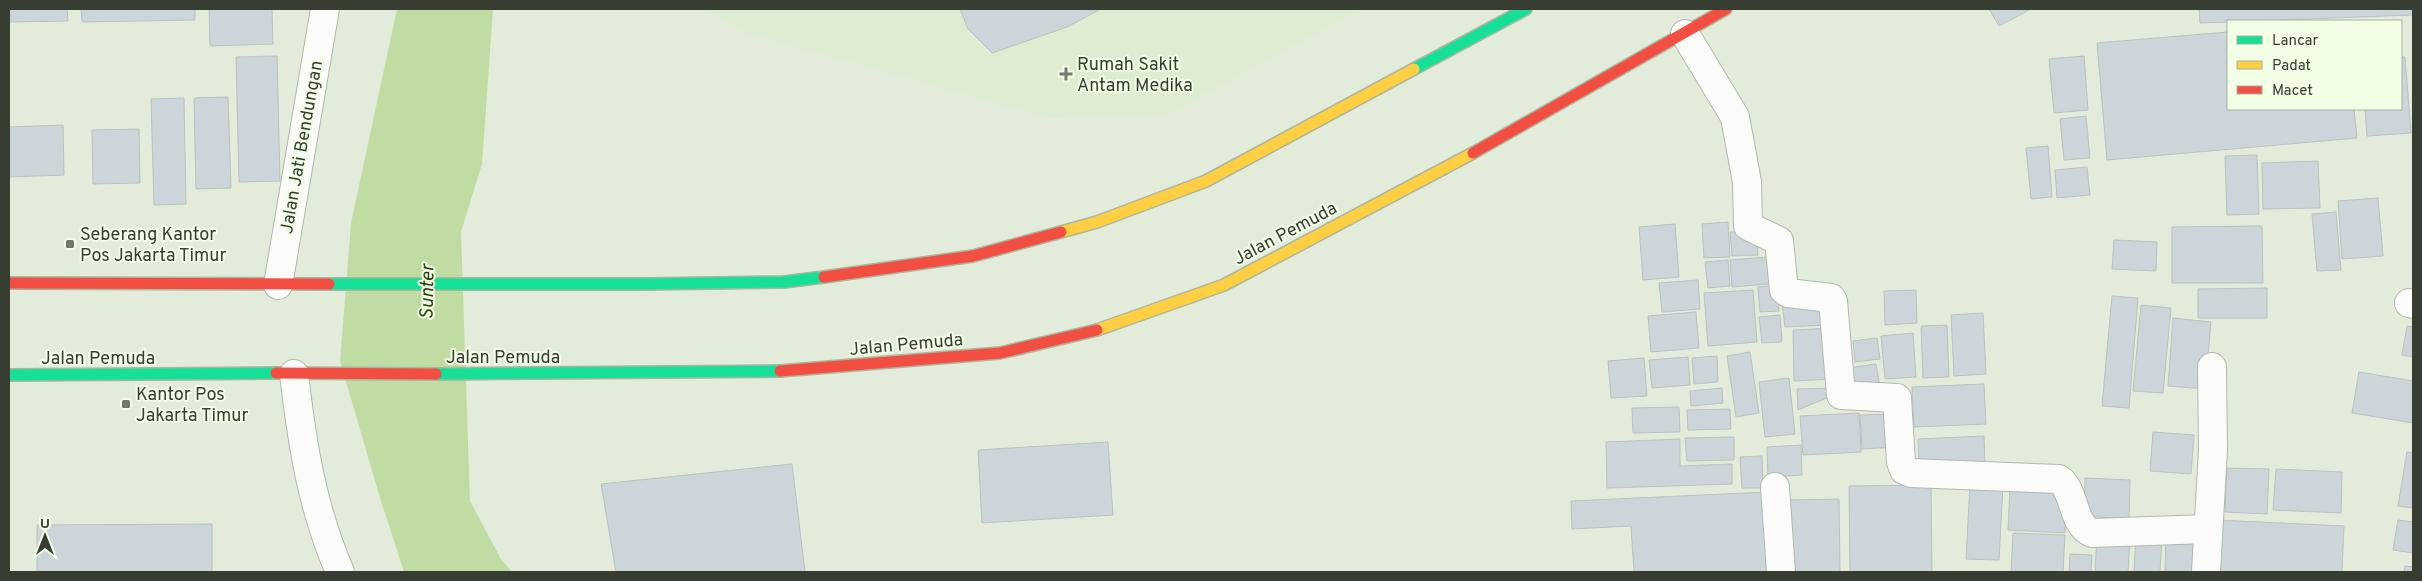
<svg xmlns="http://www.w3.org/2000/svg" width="2422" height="581" viewBox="0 0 2422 581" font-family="Overpass,sans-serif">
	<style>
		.built { fill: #deecd1 }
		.water { fill: #c1dca3 }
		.building { fill: #ccd5da; stroke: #bac1be }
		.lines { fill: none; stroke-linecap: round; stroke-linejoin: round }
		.street-casing { stroke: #b2b8ab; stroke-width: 30 }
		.fast-casing { stroke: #abb69e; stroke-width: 14 }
		.slow-casing { stroke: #abb69e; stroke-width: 14 }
		.jam-casing { stroke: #abb69e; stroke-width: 14 }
		.street { stroke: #fbfcfa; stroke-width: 28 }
		.fast { stroke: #16e098; stroke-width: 11 }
		.slow { stroke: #ffcf43; stroke-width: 11 }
		.jam { stroke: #f24e42; stroke-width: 11 }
		.poi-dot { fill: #737a6c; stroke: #f2fee6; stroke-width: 2 }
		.labels { text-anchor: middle; stroke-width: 4; stroke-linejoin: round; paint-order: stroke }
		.poi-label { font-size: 18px; fill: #373d31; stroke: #f2fee6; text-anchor: start }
		.street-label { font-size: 18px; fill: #373d31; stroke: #f2fee6 }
		.water-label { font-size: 19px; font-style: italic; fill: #2b410b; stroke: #f2fee6 }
	</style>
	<rect width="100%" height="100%" fill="#e3ecdb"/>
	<polygon class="built" points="705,9 1360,9 1166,115 1049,118 746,33"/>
	<polygon class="water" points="397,9 493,9 482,164 461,232 470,501 501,559 512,572 404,572 380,498 340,361 351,223"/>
	<g class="building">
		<polygon points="9,9 67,9 68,21 9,22"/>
		<polygon points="81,9 195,9 195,20 82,22"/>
		<polygon points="209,9 272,9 273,44 210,46"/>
		<polygon points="960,9 1101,9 1067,27 992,53 968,29"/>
		<polygon points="1989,9 2031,9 1999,26"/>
		<polygon points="2199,9 2413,9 2413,15 2200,23"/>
		<polygon points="2228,32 2228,109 2354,109 2357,138 2107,160 2097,43"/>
		<polygon points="277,56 280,181 239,182 236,57"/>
		<polygon points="2084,56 2088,110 2054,113 2049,59"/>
		<polygon points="2401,57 2405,57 2411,133 2367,136 2365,109 2401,109"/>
		<polygon points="228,97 231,188 196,189 194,98"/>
		<polygon points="184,98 186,204 154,205 151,99"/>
		<polygon points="2086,116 2090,158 2064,160 2060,119"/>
		<polygon points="63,125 64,175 9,177 9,127"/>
		<polygon points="139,129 140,183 93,184 92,130"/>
		<polygon points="2048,146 2052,197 2031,199 2026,148"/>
		<polygon points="2257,155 2259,214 2227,215 2225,156"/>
		<polygon points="2318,161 2320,208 2263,209 2262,163"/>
		<polygon points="2087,167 2090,195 2057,198 2055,170"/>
		<polygon points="2378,198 2383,256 2342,259 2338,201"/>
		<polygon points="2336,212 2341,270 2317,271 2312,214"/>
		<polygon points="1728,222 1730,257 1704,258 1702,224"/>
		<polygon points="1675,224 1679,277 1643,280 1639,227"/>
		<polygon points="2262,226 2263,283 2172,283 2172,227"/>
		<polygon points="1756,231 1758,255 1732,256 1730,232"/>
		<polygon points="2114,240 2157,242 2156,271 2112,269"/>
		<polygon points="1779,256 1781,283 1732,287 1730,260"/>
		<polygon points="1728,260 1730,286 1708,288 1705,262"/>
		<polygon points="1698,280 1700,309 1662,312 1659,283"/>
		<polygon points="1777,285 1779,311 1760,312 1758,287"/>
		<polygon points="2267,288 2267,318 2198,318 2198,289"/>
		<polygon points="1753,290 1757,342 1708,346 1704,293"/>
		<polygon points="1916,290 1917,323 1885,325 1884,291"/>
		<polygon points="2112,296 2138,298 2129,408 2102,406"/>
		<polygon points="1825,301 1828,325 1785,327 1782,303"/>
		<polygon points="2141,305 2171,308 2163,393 2133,391"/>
		<polygon points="1696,312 1699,348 1651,352 1648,316"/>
		<polygon points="1983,313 1986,374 1954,376 1951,315"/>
		<polygon points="1780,315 1782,342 1762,343 1759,317"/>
		<polygon points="2173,318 2211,322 2205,389 2168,386"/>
		<polygon points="1947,325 1949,377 1923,378 1921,326"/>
		<polygon points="2407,326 2413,327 2413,357 2402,355"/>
		<polygon points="1833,328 1834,379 1794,381 1793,330"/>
		<polygon points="1913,333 1916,377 1885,379 1881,336"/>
		<polygon points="1877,338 1880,359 1855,362 1853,341"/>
		<polygon points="1750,352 1759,413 1736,417 1727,356"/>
		<polygon points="1717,356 1718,382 1694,384 1692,358"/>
		<polygon points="1688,357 1690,385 1652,388 1649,360"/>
		<polygon points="1644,358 1647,396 1611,398 1608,361"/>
		<polygon points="1876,364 1879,382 1854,392 1848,368"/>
		<polygon points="2359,372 2413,381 2413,423 2352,413"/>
		<polygon points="1789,378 1795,434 1765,437 1759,382"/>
		<polygon points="1984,384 1986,424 1914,427 1912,387"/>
		<polygon points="1722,388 1723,403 1691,406 1690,391"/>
		<polygon points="1836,388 1837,409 1829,397 1798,410 1797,389"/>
		<polygon points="1679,407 1680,432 1633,433 1632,408"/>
		<polygon points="1730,409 1731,429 1688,430 1687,410"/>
		<polygon points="1859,413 1861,452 1803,455 1800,416"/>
		<polygon points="1895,414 1897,447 1862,449 1860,415"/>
		<polygon points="2153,432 2194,435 2191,474 2150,471"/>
		<polygon points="1984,436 1985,465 1919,467 1918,439"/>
		<polygon points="1734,437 1734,460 1687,461 1685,438"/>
		<polygon points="1680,439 1680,466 1732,464 1732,484 1607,488 1606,442"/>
		<polygon points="1108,442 1113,515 982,523 978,450"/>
		<polygon points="1801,445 1802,475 1768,477 1767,447"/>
		<polygon points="2407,452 2413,453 2413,508 2398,506"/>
		<polygon points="1762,456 1763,488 1742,488 1740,457"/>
		<polygon points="792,464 805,572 616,572 601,484"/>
		<polygon points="2227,468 2269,469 2267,514 2225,512"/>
		<polygon points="2276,469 2342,472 2341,513 2273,510"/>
		<polygon points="2085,478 2130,480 2129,519 2084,516"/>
		<polygon points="1970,483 2003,485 1999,560 1966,559"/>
		<polygon points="1931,485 1932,572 1850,572 1849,486"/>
		<polygon points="2010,485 2067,488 2065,533 2008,530"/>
		<polygon points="1768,492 1772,572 1634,572 1631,526 1572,529 1571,501"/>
		<polygon points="1839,499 1840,572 1790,572 1789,500"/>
		<polygon points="2217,520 2344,526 2342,572 2215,572"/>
		<polygon points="2398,520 2413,522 2413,553 2393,550"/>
		<polygon points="212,524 212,572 37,572 37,525"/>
		<polygon points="2136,532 2162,534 2160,572 2134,572"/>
		<polygon points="2013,533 2065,535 2063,572 2011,572"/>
		<polygon points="2097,535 2130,536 2128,572 2095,572"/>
		<polygon points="2166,535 2203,536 2202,572 2165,572"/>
		<polygon points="2070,554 2092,555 2091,572 2069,572"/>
		<polygon points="2405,566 2413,567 2413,572 2404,572"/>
	</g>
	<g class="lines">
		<defs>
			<g id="street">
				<path d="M1685 34 1735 117 1747 182 1748 226 1779 241 1784 290 1788 293 1831 298 1833 301 1841 395 1897 398 1901 462 1904 470 1911 473 2059 479C2076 491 2071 524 2092 533L2208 529"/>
				<polyline points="278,285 325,9"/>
				<polyline points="2409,303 2413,304"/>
				<path d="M294 374C302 443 312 508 340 572"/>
				<polyline points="1775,487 1781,572"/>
				<polyline points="2206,572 2213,450 2212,367"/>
			</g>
			<g id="fast">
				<polyline points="1414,69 1526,9"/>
				<polyline points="329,284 645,284 784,282 824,277"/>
				<polyline points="436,374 780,371"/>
				<polyline points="9,375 276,373"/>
			</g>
			<g id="slow">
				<polyline points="1061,232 1097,222 1206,181 1414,69"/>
				<polyline points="1097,330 1224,285 1473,153"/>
			</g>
			<g id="jam">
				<polyline points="1473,153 1726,9"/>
				<polyline points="824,277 973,256 1061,232"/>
				<polyline points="9,283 329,284"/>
				<polyline points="780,371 1000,353 1097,330"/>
				<polyline points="276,373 436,374"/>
			</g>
		</defs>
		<use href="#street" class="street-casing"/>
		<use href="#fast" class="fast-casing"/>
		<use href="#slow" class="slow-casing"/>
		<use href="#jam" class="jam-casing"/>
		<use href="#street" class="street"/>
		<use href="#fast" class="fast"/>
		<use href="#slow" class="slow"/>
		<use href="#jam" class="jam"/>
	</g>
	<g class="poi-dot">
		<path d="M1063.5 66.5h5v5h5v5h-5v5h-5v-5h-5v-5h5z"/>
		<rect x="65" y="239" width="10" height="10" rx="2.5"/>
		<rect x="121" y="399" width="10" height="10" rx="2.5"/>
	</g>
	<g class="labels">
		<g class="poi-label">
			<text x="1077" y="70">Rumah Sakit<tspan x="1077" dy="21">Antam Medika</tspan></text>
			<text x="80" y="240">Seberang Kantor<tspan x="80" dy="21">Pos Jakarta Timur</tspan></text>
			<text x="136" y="400">Kantor Pos<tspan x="136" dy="21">Jakarta Timur</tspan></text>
		</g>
		<g class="street-label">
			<text transform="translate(301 147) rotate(-80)" y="6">Jalan Jati Bendungan</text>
			<text transform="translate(1285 233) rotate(-28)" y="6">Jalan Pemuda</text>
			<text transform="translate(906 344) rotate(-5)" y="6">Jalan Pemuda</text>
			<text x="503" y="363">Jalan Pemuda</text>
			<text x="98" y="364">Jalan Pemuda</text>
		</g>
		<g class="water-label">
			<text transform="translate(426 292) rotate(-89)" y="7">Sunter</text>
		</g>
	</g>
	<rect width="2422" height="581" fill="none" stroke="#373d31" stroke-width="20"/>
	<rect x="2227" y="20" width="175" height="90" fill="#f2fee6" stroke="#a7b19e"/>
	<rect x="2237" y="36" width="25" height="8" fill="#16e098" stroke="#a7b19e"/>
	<text x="2272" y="45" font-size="15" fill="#373d31">Lancar</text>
	<rect x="2237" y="61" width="25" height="8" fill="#ffcf43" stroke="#a7b19e"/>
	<text x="2272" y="70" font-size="15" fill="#373d31">Padat</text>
	<rect x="2237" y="86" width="25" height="8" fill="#f24e42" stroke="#a7b19e"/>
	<text x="2272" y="95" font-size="15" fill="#373d31">Macet</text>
	<g transform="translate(45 536)" stroke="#f2fee6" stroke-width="4" paint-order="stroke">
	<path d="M0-4L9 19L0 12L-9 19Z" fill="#373d31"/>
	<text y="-8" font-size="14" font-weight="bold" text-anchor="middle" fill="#373d31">U</text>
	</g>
</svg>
